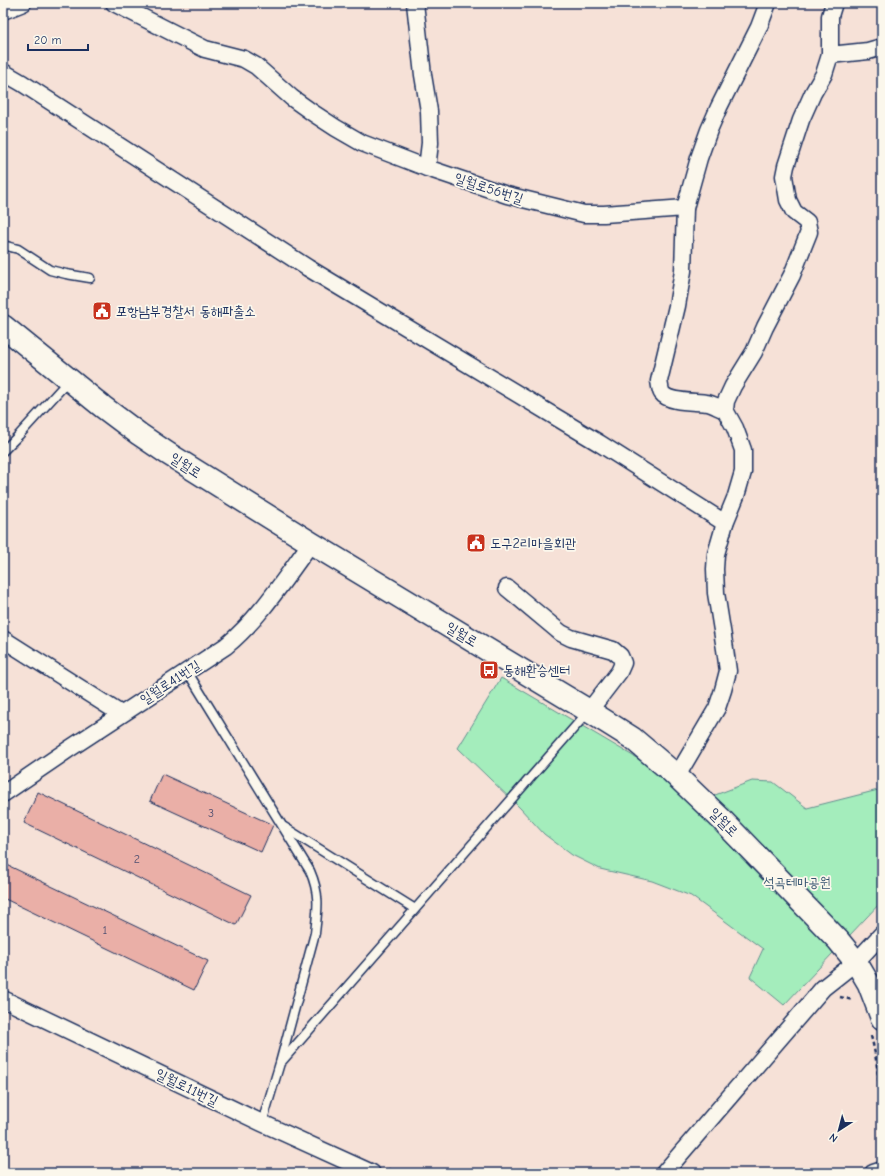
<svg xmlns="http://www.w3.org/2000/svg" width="885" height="1176" viewBox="0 0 885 1176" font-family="'Comic Neue','Poor Story',sans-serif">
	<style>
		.green { fill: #a4edbc; stroke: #608e8d }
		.building { fill: #eaafa7; stroke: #1b2f5e }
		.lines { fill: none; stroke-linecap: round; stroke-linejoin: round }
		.lane-casing { stroke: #1b2f5e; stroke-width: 11 }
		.street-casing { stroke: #1b2f5e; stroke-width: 19 }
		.secondary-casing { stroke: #1b2f5e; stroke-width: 25 }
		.path { stroke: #1b2f5e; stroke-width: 2.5; stroke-dasharray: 4 3; stroke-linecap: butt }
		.lane { stroke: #fbf7ec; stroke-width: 8 }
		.street { stroke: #fbf7ec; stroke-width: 16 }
		.secondary { stroke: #fbf7ec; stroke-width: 22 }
		.labels { text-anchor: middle; stroke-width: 3.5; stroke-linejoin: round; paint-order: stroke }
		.number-label { font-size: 12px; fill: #4f4f70 }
		.street-label { font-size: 14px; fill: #1b2f5e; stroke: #fbf7ec }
		.poi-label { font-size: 14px; fill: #1b2f5e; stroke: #fbf7ec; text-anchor: start }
		.park-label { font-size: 14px; fill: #365571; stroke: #fbf7ec }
	</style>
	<rect width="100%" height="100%" fill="#f6e1d7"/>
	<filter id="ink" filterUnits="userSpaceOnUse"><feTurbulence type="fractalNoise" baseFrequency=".025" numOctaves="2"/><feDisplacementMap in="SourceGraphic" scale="8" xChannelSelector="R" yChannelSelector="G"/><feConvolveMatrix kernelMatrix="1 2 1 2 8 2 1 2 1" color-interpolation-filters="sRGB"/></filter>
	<g filter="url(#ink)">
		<polygon class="green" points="501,678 650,766 694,803 752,781 773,782 807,808 882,789 882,901 784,1005 750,977 763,949 691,896 652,881 600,869 572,855 544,834 520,808 458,748"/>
		<g class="building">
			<polygon points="162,774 273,825 261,852 150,801"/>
			<polygon points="38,792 251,895 236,925 24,823"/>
			<polygon points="3,863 208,961 194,990 3,898"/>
		</g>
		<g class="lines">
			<defs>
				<g id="lane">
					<polyline points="3,245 18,249 50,270 66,274 90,278"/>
					<polyline points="3,451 19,435 69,380"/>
					<path d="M187 671 310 871C320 894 318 908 315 933L280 1063 262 1123"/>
					<polyline points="284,827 415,909"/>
					<polyline points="282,1061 588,712"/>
				</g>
				<g id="street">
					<polyline points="114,3 205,49 244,59 256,66 292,98 313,113 336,128 362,143 427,168 507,195 584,214 604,214 685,208 699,158 709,130 719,107 759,27 768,3"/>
					<polyline points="415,3 423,75 429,111 430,143 427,168"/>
					<polyline points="3,11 23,3"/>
					<polyline points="830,55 868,51 882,47"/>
					<polyline points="3,72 22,83 308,268 599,443 725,523"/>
					<path d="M685 208 683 271 677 306 659 381C660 385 660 390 662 393 669 403 696 401 707 403 713 404 719 408 725 410"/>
					<polyline points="507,588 561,633 571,638 613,650 620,656 623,663 619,672 589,711"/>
					<polyline points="3,639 121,714"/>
					<polyline points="677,776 717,708 723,690 728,671 725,649 716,593 715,569 716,554 725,523 736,496 743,472 743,450 735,428 725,410 726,401 733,386 754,352 765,327 792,275 809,232 807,222 794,212 788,200 784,176 786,166 801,120 813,93 824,74 830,55 830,16 834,3"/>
					<path d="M3 794 69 749 226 646C260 618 285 578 311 543"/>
					<polyline points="3,999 262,1123 372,1173"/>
					<polyline points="664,1173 823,988 856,962 882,934"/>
					<polyline points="873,1173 882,1170"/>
				</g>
				<polyline id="secondary" points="3,326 103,407 139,434 167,453 311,543 589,711 632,738 671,771 719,817 838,940 856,962 869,984 882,1018"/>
			</defs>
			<use href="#lane" class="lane-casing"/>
			<use href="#street" class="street-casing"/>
			<use href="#secondary" class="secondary-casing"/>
			<g class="path">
				<polyline points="840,997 853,1000"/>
				<path d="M871 1036C881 1074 881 1114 881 1153"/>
				<polyline points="389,1169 397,1173"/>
			</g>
			<use href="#lane" class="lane"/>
			<use href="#street" class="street"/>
			<use href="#secondary" class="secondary"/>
		</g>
	</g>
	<defs>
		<symbol id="civic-square" viewBox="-11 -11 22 22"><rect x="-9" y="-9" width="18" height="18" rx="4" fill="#c8321e" stroke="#fbf7ec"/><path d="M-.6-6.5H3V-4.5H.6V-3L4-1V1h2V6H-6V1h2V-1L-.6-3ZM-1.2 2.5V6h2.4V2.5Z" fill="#fff"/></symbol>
		<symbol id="bus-square" viewBox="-11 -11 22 22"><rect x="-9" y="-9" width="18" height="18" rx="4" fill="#c8321e" stroke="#fbf7ec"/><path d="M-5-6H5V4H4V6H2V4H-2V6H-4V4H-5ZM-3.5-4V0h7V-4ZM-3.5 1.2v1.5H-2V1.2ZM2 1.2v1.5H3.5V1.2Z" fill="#fff"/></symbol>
	</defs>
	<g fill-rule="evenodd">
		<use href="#civic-square" x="91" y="300" width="22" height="22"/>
		<use href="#civic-square" x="465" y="532" width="22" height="22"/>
		<use href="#bus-square" x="478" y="659" width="22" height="22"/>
	</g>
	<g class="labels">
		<g class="number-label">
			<text x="211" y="817">3</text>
			<text x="137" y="863">2</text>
			<text x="105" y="934">1</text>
		</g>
		<g class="street-label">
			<text transform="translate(489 188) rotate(18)" y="5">일월로56번길</text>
			<text transform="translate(186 465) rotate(33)" y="5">일월로</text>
			<text transform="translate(462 634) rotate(31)" y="5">일월로</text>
			<text transform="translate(170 682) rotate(-33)" y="5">일월로41번길</text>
			<text transform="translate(724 822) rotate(45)" y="5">일월로</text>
			<text transform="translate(187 1087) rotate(26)" y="5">일월로11번길</text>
		</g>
		<g class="poi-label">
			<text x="116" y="316">포항남부경찰서 동해파출소</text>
			<text x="490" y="548">도구2리마을회관</text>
			<text x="503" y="675">동해환승센터</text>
		</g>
		<g class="park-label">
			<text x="797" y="887">석곡테마공원</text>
		</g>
	</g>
	<rect width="885" height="1176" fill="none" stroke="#fbf7ec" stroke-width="16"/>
	<rect x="8" y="8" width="869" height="1160" fill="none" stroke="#1b2f5e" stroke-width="1.5" filter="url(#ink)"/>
	<g transform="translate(839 1130) rotate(216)" stroke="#fbf7ec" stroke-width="3" paint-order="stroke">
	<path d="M0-3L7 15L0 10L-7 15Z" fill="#1b2f5e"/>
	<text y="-6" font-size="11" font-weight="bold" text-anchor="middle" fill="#1b2f5e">N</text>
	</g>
	<path d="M28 44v6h60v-6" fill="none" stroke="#1b2f5e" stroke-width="2"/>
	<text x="34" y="44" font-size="12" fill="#1b2f5e" stroke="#fbf7ec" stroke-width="3" paint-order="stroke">20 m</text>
</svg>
